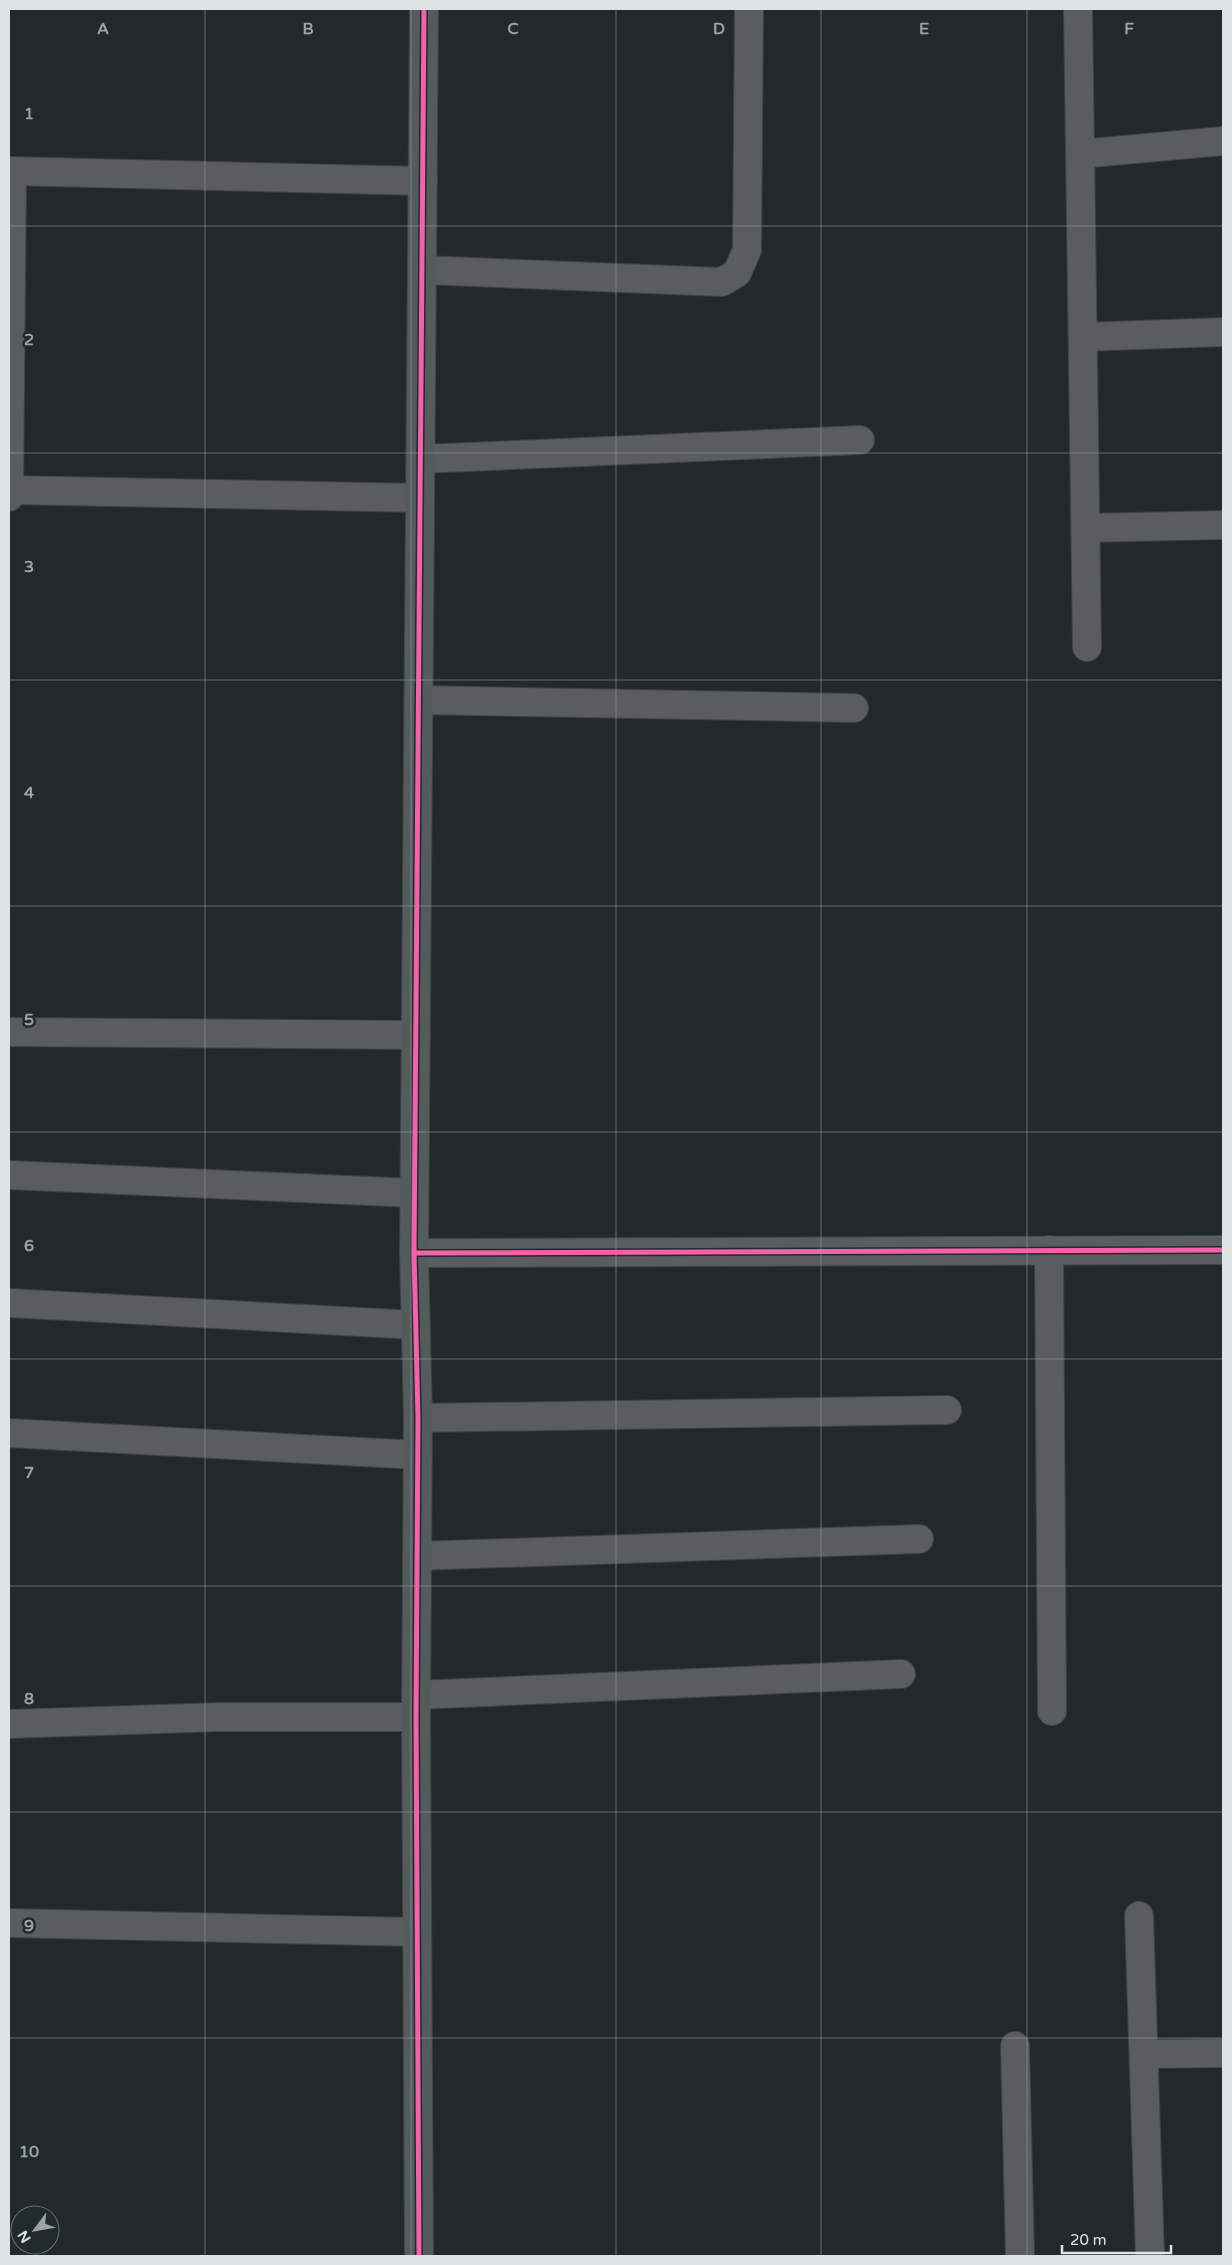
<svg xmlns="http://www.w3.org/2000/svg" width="1232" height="2265" viewBox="0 0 1232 2265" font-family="'Varela Round',sans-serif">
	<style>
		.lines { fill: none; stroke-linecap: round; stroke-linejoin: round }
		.street-casing { stroke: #3f4343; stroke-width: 30 }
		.secondary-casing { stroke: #3f4343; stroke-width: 30 }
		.street { stroke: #5a5d5d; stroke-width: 28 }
		.secondary { stroke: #535b5d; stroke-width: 28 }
		.cycleway-casing { stroke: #212b2a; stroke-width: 8 }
		.cycleway { stroke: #f560ab; stroke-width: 5 }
		.grid { fill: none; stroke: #9da3a2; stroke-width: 1; stroke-opacity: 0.55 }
		.grid-label { font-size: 16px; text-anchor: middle; font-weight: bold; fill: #9da3a2; stroke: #212b2a; stroke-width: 5; stroke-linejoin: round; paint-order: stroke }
	</style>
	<rect width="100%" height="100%" fill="#232928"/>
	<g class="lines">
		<defs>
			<g id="street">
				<polyline points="1078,9 1087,647"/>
				<polyline points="1080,154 1223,141"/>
				<polyline points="9,171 423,181"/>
				<polyline points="422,270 722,282 737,273 747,250 749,9"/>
				<polyline points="1083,337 1223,332"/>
				<polyline points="421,459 860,440"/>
				<polyline points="9,490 420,498"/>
				<polyline points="9,497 12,171"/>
				<polyline points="1087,528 1223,525"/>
				<polyline points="419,700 854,708"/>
				<polyline points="9,1032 416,1035"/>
				<polyline points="9,1175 414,1193"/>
				<polyline points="1049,1250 1052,1711"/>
				<polyline points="414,1253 1223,1250"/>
				<polyline points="9,1303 416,1325"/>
				<polyline points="418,1418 947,1410"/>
				<polyline points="9,1433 418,1455"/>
				<polyline points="417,1556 919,1539"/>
				<polyline points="416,1695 901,1674"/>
				<polyline points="9,1724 221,1717 416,1717"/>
				<polyline points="1139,1916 1150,2256"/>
				<polyline points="9,1923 416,1932"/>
				<polyline points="1015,2046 1020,2256"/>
				<polyline points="1144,2054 1223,2053"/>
			</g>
			<polyline id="secondary" points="419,2256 416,1717 418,1418 414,1253 424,9"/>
		</defs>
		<use href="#street" class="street-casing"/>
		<use href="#secondary" class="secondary-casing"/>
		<use href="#street" class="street"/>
		<use href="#secondary" class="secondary"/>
		<defs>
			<g id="cycleway">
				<polyline points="414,1253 1223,1250"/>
				<polyline points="419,2256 416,1717 418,1418 414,1253 424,9"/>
			</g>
		</defs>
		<use href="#cycleway" class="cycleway-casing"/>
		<use href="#cycleway" class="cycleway"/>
	</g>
	<path class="grid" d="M205 9V2256M411 9V2256M616 9V2256M821 9V2256M1027 9V2256M9 226H1223M9 453H1223M9 680H1223M9 906H1223M9 1132H1223M9 1359H1223M9 1586H1223M9 1812H1223M9 2038H1223"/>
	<g class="grid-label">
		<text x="103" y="34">A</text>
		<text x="308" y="34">B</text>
		<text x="513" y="34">C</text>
		<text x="719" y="34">D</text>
		<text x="924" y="34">E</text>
		<text x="1129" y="34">F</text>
		<text x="29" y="119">1</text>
		<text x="29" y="345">2</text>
		<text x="29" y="572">3</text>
		<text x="29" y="798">4</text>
		<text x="29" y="1025">5</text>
		<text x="29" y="1251">6</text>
		<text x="29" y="1478">7</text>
		<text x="29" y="1704">8</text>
		<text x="29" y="1931">9</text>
		<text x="29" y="2157">10</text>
	</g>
	<rect width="1232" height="2265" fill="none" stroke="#dee4e4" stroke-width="20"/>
	<g transform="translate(35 2230) rotate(238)"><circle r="24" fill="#212b2a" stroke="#6d7574"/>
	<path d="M0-4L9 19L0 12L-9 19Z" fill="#9da3a2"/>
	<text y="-8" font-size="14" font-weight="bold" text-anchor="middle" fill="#dee4e4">N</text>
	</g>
	<path d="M1062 2245v8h109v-8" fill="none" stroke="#dee4e4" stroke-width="2.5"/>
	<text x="1070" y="2245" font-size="15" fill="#dee4e4" stroke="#212b2a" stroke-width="4" paint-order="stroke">20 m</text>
</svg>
